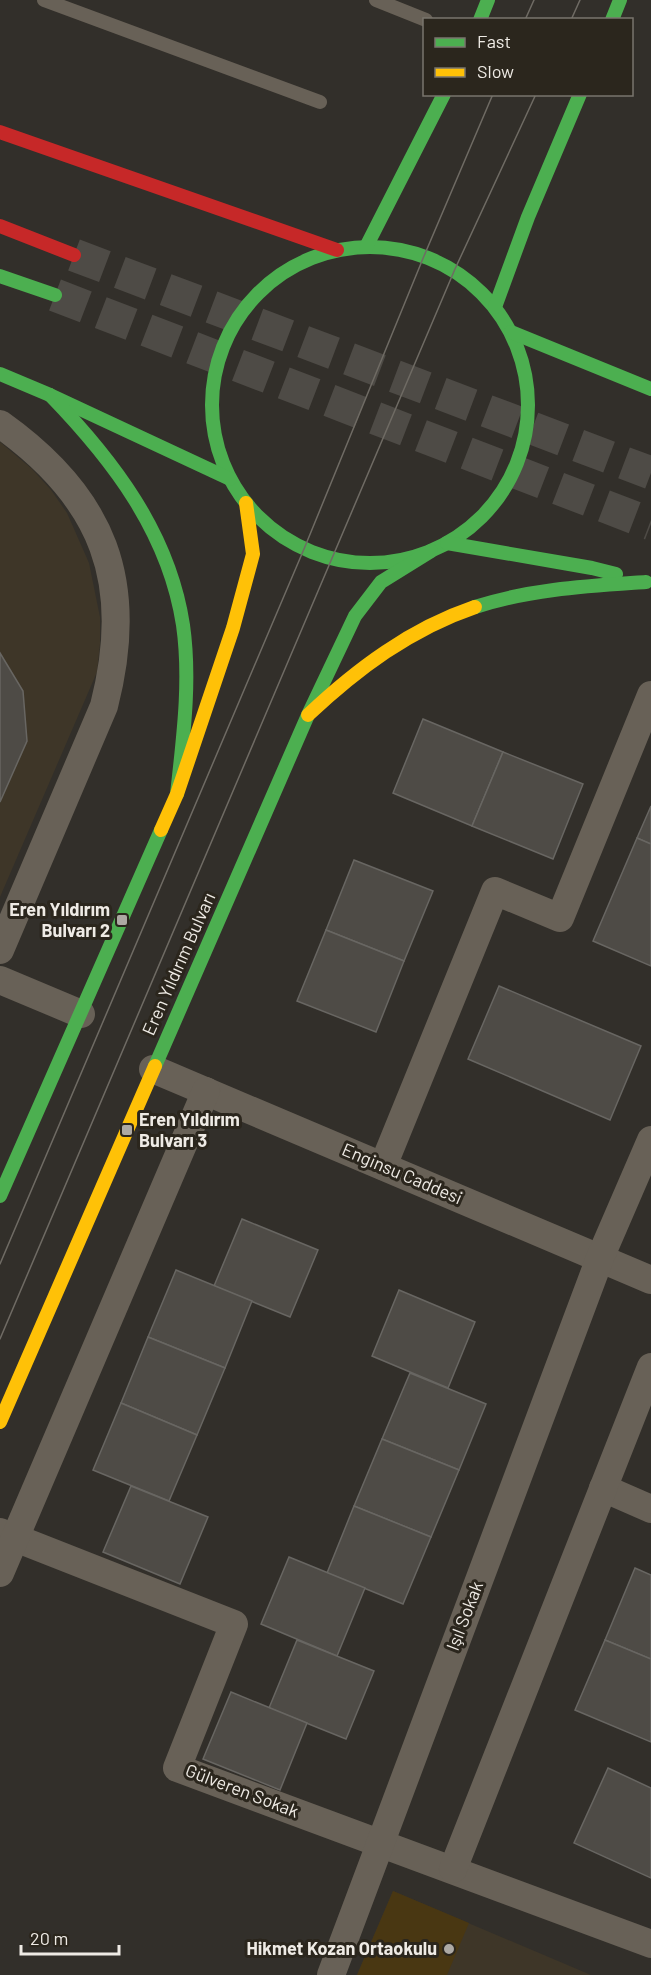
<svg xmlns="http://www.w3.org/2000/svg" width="651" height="1975" viewBox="0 0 651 1975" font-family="Barlow,sans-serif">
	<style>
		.built { fill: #3e3628 }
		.green { fill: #493712 }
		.building { fill: #4e4b46; stroke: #686662; stroke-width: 1.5 }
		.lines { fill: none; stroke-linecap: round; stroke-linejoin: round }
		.highway-tunnel { stroke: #4e4b46; stroke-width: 33; stroke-dasharray: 33 16; stroke-linecap: butt }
		.lane { stroke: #686157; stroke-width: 14 }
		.street { stroke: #686157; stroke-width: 28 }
		.fast { stroke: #4caf50; stroke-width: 14 }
		.slow { stroke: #ffc107; stroke-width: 14 }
		.jam { stroke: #c62828; stroke-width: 14 }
		.tram { stroke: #6f6b64; stroke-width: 1.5 }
		.poi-dot { fill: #ada9a4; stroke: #2b261d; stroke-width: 2 }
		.labels { text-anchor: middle; stroke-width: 6; stroke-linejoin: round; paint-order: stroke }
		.poi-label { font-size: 18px; font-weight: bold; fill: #efebe5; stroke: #2b261d; text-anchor: end }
		.street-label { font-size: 18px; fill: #efebe5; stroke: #2b261d }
	</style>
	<rect width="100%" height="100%" fill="#322f2a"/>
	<g class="built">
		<polygon points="0,442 32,469 51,490 67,513 89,563 100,617 100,644 97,672 0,897"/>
		<polygon points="393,1891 591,1975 357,1975"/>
	</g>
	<polygon class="green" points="393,1891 469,1923 447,1975 357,1975"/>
	<g class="building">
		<polygon points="0,653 23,691 27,741 0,802"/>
		<polygon points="423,719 503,752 472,826 393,793"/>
		<polygon points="503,752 583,784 553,859 472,826"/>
		<polygon points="651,806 651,844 637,838"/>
		<polygon points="637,838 651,844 651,966 593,941"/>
		<polygon points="354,860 433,891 404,961 326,930"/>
		<polygon points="326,930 404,961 376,1032 297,1001"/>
		<polygon points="499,986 641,1046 610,1120 468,1059"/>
		<polygon points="242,1219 318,1250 290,1317 214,1286"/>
		<polygon points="176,1270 252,1301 225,1368 148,1337"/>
		<polygon points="399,1290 475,1322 448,1388 372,1356"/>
		<polygon points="148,1337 225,1368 197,1435 121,1403"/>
		<polygon points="410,1373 486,1404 459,1470 382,1439"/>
		<polygon points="121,1403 197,1435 169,1501 93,1470"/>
		<polygon points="382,1439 459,1470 431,1537 354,1506"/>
		<polygon points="131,1486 208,1517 180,1584 103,1552"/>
		<polygon points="354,1506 431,1537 403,1604 327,1573"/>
		<polygon points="289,1557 365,1588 337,1656 261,1624"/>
		<polygon points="635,1568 651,1575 651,1659 605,1640"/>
		<polygon points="297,1640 374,1671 346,1739 269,1708"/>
		<polygon points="605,1640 651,1659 651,1742 575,1710"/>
		<polygon points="231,1692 307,1723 280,1790 203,1759"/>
		<polygon points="608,1768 651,1788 651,1878 574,1843"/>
	</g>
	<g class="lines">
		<g class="highway-tunnel">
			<polyline points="74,255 651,473"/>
			<polyline points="55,295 651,524"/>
		</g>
		<g class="lane">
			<polyline points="44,0 320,102"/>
			<polyline points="376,0 426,20"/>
		</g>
		<g class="street">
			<path d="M0 424C104 498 136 582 104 706L0 950"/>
			<polyline points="0,980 81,1014"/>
			<polyline points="153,1069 651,1280"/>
			<polyline points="383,1166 495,891 560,918 651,695"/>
			<polyline points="603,1488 651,1509"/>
			<polyline points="0,1532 234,1624 177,1768 651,1944"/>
			<polyline points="0,1573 206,1091"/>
			<polyline points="453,1869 651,1367"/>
			<polyline points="331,1975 600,1258 651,1140"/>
		</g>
		<g class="fast">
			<polyline points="480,20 488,0"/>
			<polyline points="612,20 620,0"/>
			<circle cx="370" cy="405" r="158"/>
			<polyline points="366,247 444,94"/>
			<polyline points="0,276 55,295"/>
			<polyline points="495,307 528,217 580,94"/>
			<polyline points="511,332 651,389"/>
			<polyline points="0,374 50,395 230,479"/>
			<path d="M50 395C113 460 169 533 183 625 191 681 183 739 177 794"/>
			<polyline points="447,543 592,568 616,574"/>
			<path d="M475 607C530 589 589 586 646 582"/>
			<polyline points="155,1066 308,715 355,616 381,582 431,551"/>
			<polyline points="0,1196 161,830"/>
		</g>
		<g class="slow">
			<path d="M308 715C357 669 410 629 475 607"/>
			<polyline points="161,830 177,794 233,628 253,554 246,503"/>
			<polyline points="0,1422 155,1066"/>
		</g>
		<g class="jam">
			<polyline points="0,132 337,250"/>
			<polyline points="0,226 74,255"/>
		</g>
		<g class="tram">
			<polyline points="525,20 534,0"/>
			<polyline points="571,20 580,0"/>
			<polyline points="0,1264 304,549 424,256 493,94"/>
			<polyline points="0,1339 455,269 536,94"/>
		</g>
	</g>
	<g class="poi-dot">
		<rect x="116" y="914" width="12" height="12" rx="3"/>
		<rect x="121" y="1124" width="12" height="12" rx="3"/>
		<circle cx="449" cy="1949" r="6"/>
	</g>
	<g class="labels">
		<g class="poi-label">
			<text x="110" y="916">Eren Yıldırım<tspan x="110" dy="21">Bulvarı 2</tspan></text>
			<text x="139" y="1126" text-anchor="start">Eren Yıldırım<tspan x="139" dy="21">Bulvarı 3</tspan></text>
			<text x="437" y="1955">Hikmet Kozan Ortaokulu</text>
		</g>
		<g class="street-label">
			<text transform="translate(179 964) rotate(-66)" y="6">Eren Yıldırım Bulvarı</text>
			<text transform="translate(402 1174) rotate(23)" y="6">Enginsu Caddesi</text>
			<text transform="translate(465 1616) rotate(-69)" y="6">Işıl Sokak</text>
			<text transform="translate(242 1791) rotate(21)" y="6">Gülveren Sokak</text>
		</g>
	</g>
	<rect x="423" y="18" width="210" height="78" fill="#2b261d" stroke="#79756d" stroke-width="1.5"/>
	<rect x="435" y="38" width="30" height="9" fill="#4caf50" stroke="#79756d" stroke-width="1.5"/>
	<text x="477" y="48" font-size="18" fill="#efebe5">Fast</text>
	<rect x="435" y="68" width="30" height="9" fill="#ffc107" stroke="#79756d" stroke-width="1.5"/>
	<text x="477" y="78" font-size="18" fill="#efebe5">Slow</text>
	<path d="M21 1945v9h98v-9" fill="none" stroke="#efebe5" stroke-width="3"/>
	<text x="30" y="1945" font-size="18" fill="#efebe5" stroke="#2b261d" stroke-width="4.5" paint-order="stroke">20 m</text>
</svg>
